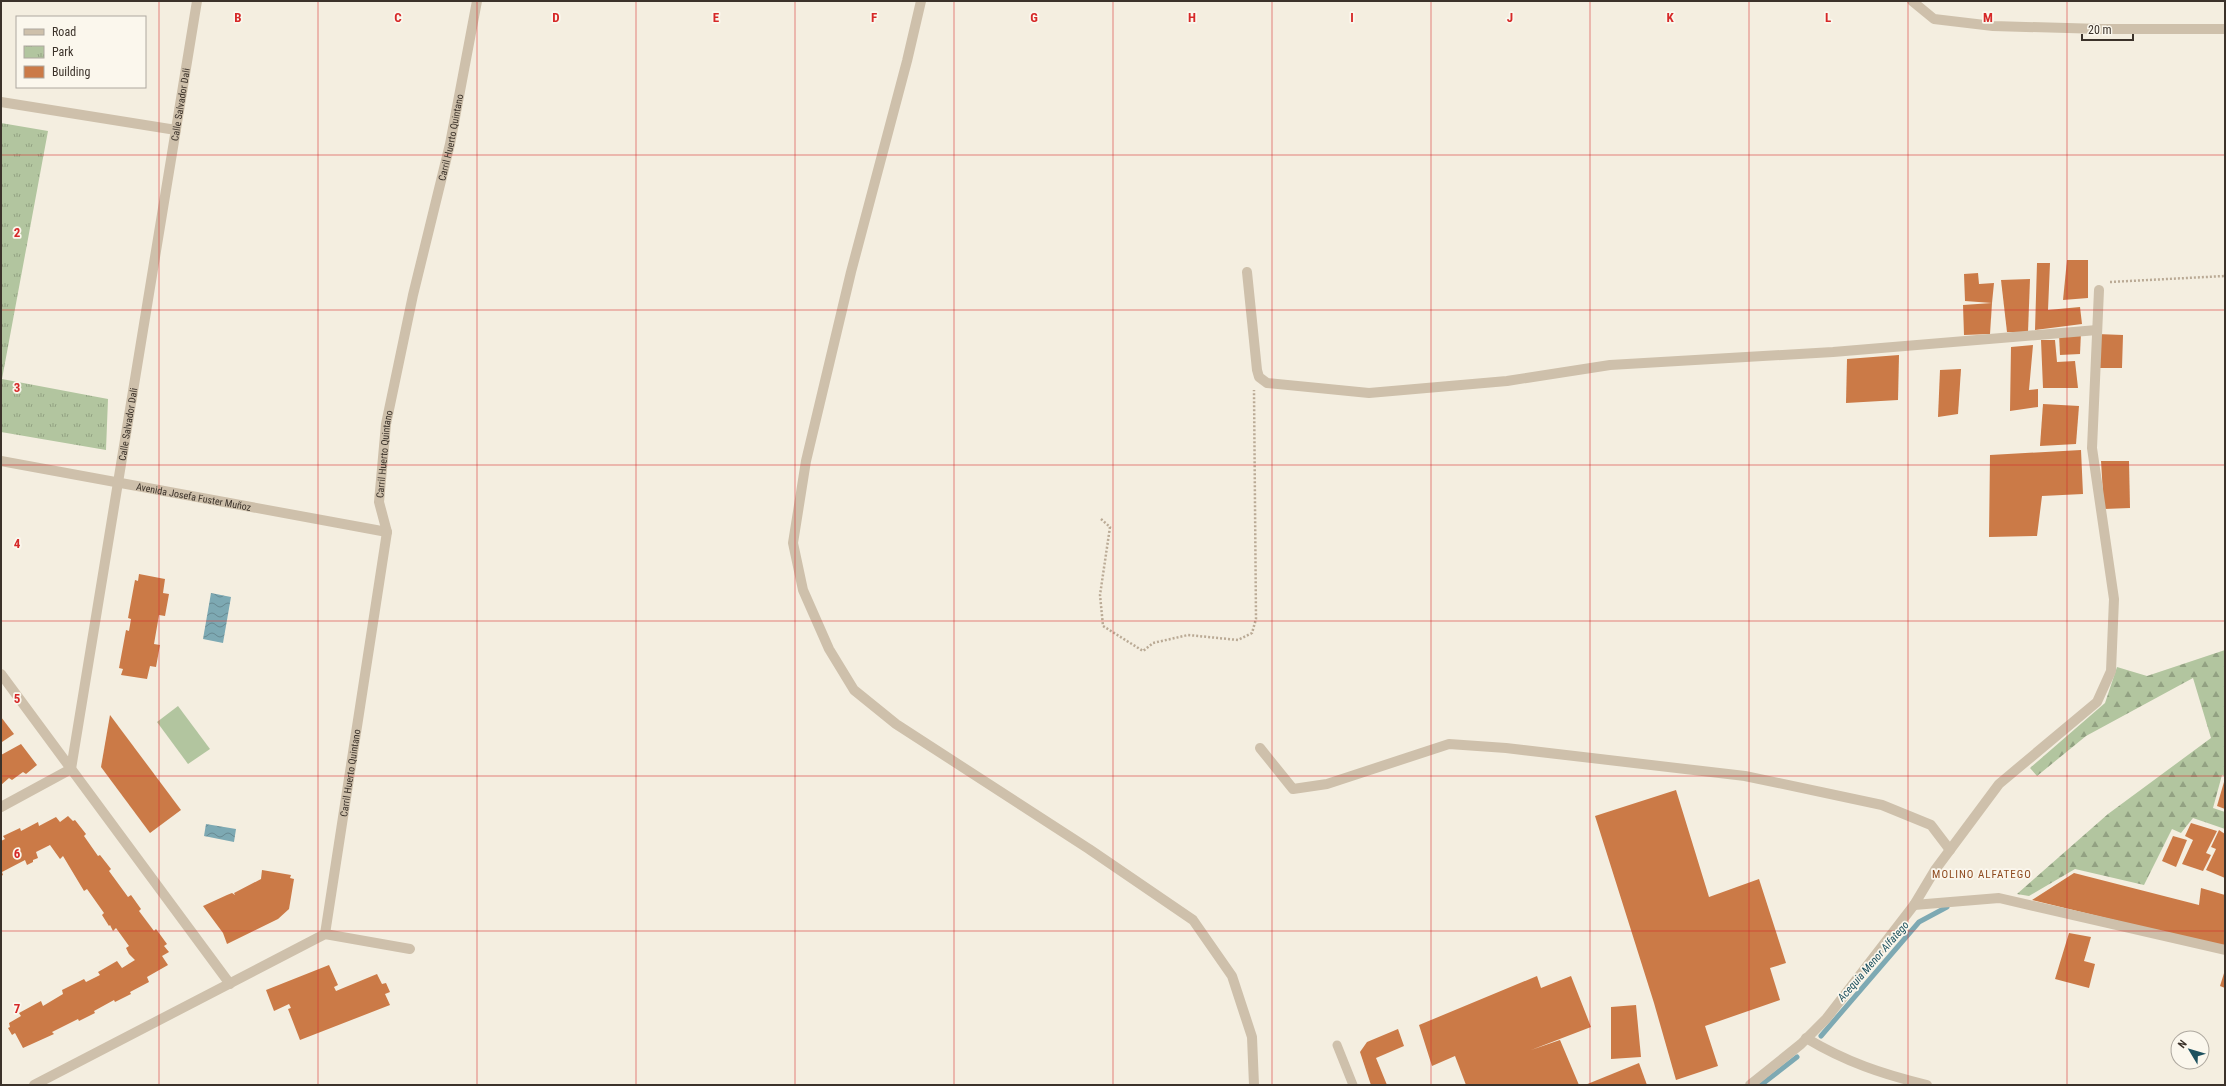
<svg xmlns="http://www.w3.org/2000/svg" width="2226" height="1086" viewBox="0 0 2226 1086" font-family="'Roboto Condensed',sans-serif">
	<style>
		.forest { fill: url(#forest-firs) }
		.park { fill: url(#park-tufts) }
		.pitch { fill: #b2c59f }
		.water { fill: url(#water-waves) }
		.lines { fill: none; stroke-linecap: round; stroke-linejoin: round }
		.stream { stroke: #7da9b3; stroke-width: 5 }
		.building { fill: #cb7a47 }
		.path { stroke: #baaa95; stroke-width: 2.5; stroke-dasharray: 2 2; stroke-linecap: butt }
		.lane { stroke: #cec0ab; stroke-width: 9 }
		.street { stroke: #cec0ab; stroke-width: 10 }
		.grid { fill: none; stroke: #d62828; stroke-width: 1; stroke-opacity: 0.55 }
		.labels { text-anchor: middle; stroke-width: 3.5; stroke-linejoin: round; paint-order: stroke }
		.street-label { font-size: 10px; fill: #3b322a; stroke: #fbf7ed }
		.neighbourhood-label { font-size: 11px; letter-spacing: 1px; fill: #8e4a1f; stroke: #fbf7ed }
		.water-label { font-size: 11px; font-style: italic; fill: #1d515f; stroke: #fbf7ed }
		.grid-label { font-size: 13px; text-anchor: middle; font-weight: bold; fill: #d62828; stroke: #fbf7ed; stroke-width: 3.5; stroke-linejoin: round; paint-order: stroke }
	</style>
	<defs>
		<pattern id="forest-firs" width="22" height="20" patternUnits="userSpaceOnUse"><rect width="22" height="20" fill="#b2c59f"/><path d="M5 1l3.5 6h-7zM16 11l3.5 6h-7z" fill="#92a182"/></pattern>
		<pattern id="park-tufts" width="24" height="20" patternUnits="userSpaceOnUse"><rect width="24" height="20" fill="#b2c59f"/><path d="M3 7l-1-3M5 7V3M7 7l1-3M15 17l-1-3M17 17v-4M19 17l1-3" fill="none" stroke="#92a182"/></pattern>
		<pattern id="water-waves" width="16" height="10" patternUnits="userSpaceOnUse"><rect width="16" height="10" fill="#7da9b3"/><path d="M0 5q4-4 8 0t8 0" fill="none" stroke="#688a92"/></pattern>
	</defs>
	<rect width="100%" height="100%" fill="#f4eee0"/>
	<polygon class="forest" points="2225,650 2225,776 2222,775 2213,808 2225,812 2225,829 2193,818 2181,833 2172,829 2144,885 2075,869 2029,896 2017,894 2108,814 2211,738 2193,678 2086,736 2037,776 2030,768 2105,703 2117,667 2147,676"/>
	<polygon class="park" points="1,123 48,131 2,379 108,399 106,450 1,432"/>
	<polygon class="pitch" points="178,706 210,749 188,764 157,722"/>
	<g class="water">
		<polygon points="211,593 231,597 223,643 203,639"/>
		<polygon points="206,824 236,829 234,842 204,836"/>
	</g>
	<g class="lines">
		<g class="stream">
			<polyline points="1821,1036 1919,922 1947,907"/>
			<polyline points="1761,1085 1797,1057"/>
		</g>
	</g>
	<g class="building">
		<polygon points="2067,260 2088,260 2088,298 2063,300"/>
		<polygon points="2037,263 2050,263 2048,310 2080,307 2082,324 2035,330"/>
		<polygon points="1978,273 1979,284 1994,283 1992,303 1965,301 1964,274"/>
		<polygon points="2030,279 2028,332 2007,332 2001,280"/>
		<polygon points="1992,303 1990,334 1964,335 1963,305"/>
		<polygon points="2081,332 2080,354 2060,355 2059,334"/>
		<polygon points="2097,334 2123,335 2122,368 2095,368"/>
		<polygon points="2041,340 2055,340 2057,362 2075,361 2078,388 2043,388"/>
		<polygon points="2033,345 2029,390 2038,389 2038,407 2010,411 2011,347"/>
		<polygon points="1899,355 1898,400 1846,403 1847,359"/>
		<polygon points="1961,369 1958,414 1938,417 1940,370"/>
		<polygon points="2043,404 2079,406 2076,444 2040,446"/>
		<polygon points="2081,450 2083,494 2042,496 2037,536 1989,537 1990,455"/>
		<polygon points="2101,461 2129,461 2130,508 2104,509"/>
		<polygon points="139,574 165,579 163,593 169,594 165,616 159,615 154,644 160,645 156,667 150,666 147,679 121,675 123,669 119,668 126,630 129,631 131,619 128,618 135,580 138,581"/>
		<polygon points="110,715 181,810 150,833 101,767"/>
		<polygon points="1,717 14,734 2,742 1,741"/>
		<polygon points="21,744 37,765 26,774 23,772 12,780 9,778 1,785 1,755"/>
		<polygon points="2224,782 2225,782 2225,809 2217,806"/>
		<polygon points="1676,790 1709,897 1759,879 1786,963 1770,968 1780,1000 1705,1026 1718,1066 1676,1080 1654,1003 1595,816"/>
		<polygon points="68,816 73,821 75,820 86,834 84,836 98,856 100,855 111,869 109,871 128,897 131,895 141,909 139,911 154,931 156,929 167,944 164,946 169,952 162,956 168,965 147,977 149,982 130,992 131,994 115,1002 114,1000 94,1011 95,1013 79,1021 78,1019 52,1032 54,1034 23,1048 15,1033 12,1035 8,1028 10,1027 9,1023 21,1016 19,1013 41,1001 43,1006 63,994 62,990 84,979 86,982 100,975 98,972 117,961 122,968 135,960 129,954 126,948 129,946 116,928 113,931 110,925 109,926 102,915 104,913 87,889 84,891 63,856 60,859 50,845 36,852 38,858 33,860 33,862 27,865 25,860 2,872 3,875 1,876 1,841 5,839 3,836 20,828 21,831 38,822 39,826 56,817 60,822"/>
		<polygon points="2191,823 2217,831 2206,853 2211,855 2203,871 2182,864 2193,840 2185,836"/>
		<polygon points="2219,830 2225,834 2225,878 2206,870 2216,849 2211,847"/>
		<polygon points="2173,836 2187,840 2176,867 2162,861"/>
		<polygon points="262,870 291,875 290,878 294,879 289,909 278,919 227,944 223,933 203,906 227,895 232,893 235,895 234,893 261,879"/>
		<polygon points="2074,873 2199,905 2201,888 2225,895 2225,947 2032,900"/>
		<polygon points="2069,933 2091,937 2084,961 2095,964 2089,988 2055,979"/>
		<polygon points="329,965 338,985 334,987 336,991 377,974 382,984 386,983 390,992 385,994 390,1005 300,1040 288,1009 291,1008 289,1004 274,1011 266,990"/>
		<polygon points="2225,970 2225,988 2220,986"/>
		<polygon points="1537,976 1541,988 1571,976 1591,1027 1531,1050 1560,1040 1579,1085 1466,1085 1455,1056 1432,1066 1419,1025"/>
		<polygon points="1636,1005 1641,1057 1611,1059 1611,1007"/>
		<polygon points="1398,1029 1404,1046 1376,1058 1387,1085 1371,1085 1360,1052 1367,1042"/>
		<polygon points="1639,1063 1647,1085 1585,1085"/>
	</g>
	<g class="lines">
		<g class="path">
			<polyline points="2110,282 2225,276"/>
			<polyline points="1101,519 1110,527 1100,595 1103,626 1143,651 1153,643 1188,635 1238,640 1252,633 1256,619 1254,390"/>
		</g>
		<polyline class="lane" points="1337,1045 1353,1085"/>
		<g class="street">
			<polyline points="921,1 907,61 851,272 806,461 793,543 803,590 829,649 854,690 896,724 1089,849 1193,920 1232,976 1252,1037 1254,1085"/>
			<polyline points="1912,1 1934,19 1993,26 2102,29 2225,29"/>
			<polyline points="1,102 176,130"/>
			<polyline points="1247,272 1257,370 1259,377 1267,383 1369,393 1507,381 1610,365 1833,352 2097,330"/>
			<path id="s1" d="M1 461 387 532"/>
			<polyline points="1,674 230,984"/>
			<polyline points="1260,748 1293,789 1327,784 1449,744 1506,748 1745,776 1882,805 1931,825 1950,850"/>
			<path id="s2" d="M1 807 71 769 197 1"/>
			<polyline points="1914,905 1999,898 2225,950"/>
			<path id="s3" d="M325 934 387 532 379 502 386 424 413 295 450 144 477 1"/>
			<path d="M1806 1038C1846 1062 1882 1074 1927 1085"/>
			<polyline points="34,1085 325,934 410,949"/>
			<polyline points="1750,1085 1801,1044 1826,1019 1914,905 1935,870 1999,784 2097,702 2111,671 2114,599 2092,448 2099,290"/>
		</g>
	</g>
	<path class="grid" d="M159 1V1085M318 1V1085M477 1V1085M636 1V1085M795 1V1085M954 1V1085M1113 1V1085M1272 1V1085M1431 1V1085M1590 1V1085M1749 1V1085M1908 1V1085M2067 1V1085M1 155H2225M1 310H2225M1 465H2225M1 621H2225M1 776H2225M1 931H2225"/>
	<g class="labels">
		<g class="street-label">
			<text dy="4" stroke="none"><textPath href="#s2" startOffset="753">Calle Salvador Dali</textPath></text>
			<text dy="4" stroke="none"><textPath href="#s3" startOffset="810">Carril Huerto Quintano</textPath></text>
			<text dy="4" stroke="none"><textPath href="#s2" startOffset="429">Calle Salvador Dali</textPath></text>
			<text dy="4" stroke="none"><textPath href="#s3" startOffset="486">Carril Huerto Quintano</textPath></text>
			<text dy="4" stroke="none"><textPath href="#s1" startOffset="196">Avenida Josefa Fuster Muñoz</textPath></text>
			<text dy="4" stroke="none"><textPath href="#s3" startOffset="163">Carril Huerto Quintano</textPath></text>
		</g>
		<g class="neighbourhood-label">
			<text x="1982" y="878">MOLINO ALFATEGO</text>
		</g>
		<g class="water-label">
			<text transform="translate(1873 961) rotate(-49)" y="4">Acequia Menor Alfatego</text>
		</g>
	</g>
	<g class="grid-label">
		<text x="238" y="22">B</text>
		<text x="398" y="22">C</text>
		<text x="556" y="22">D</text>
		<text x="716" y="22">E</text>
		<text x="874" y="22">F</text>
		<text x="1034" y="22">G</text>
		<text x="1192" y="22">H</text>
		<text x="1352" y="22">I</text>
		<text x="1510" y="22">J</text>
		<text x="1670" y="22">K</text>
		<text x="1828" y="22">L</text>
		<text x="1988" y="22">M</text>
		<text x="17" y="237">2</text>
		<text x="17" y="392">3</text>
		<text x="17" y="548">4</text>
		<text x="17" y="703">5</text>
		<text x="17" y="858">6</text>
		<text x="17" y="1013">7</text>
	</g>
	<rect width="2226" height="1086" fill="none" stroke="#3b322a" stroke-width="4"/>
	<rect x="16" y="16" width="130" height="72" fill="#fbf7ed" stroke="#aea89f"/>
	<rect x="24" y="29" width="20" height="6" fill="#cec0ab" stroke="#aea89f"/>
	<text x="52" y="36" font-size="12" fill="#3b322a">Road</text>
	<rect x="24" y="46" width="20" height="12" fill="url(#park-tufts)" stroke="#aea89f"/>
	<text x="52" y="56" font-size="12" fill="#3b322a">Park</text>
	<rect x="24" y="66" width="20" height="12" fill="#cb7a47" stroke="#aea89f"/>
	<text x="52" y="76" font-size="12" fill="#3b322a">Building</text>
	<g transform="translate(2190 1050) rotate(308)"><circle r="19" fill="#fbf7ed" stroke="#aea89f"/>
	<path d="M0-3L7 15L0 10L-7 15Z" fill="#1d515f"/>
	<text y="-6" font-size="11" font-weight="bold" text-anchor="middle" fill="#3b322a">N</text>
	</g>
	<path d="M2082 34v6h51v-6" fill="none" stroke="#3b322a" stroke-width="2"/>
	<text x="2088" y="34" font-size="12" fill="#3b322a" stroke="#fbf7ed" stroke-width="3" paint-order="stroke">20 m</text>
</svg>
